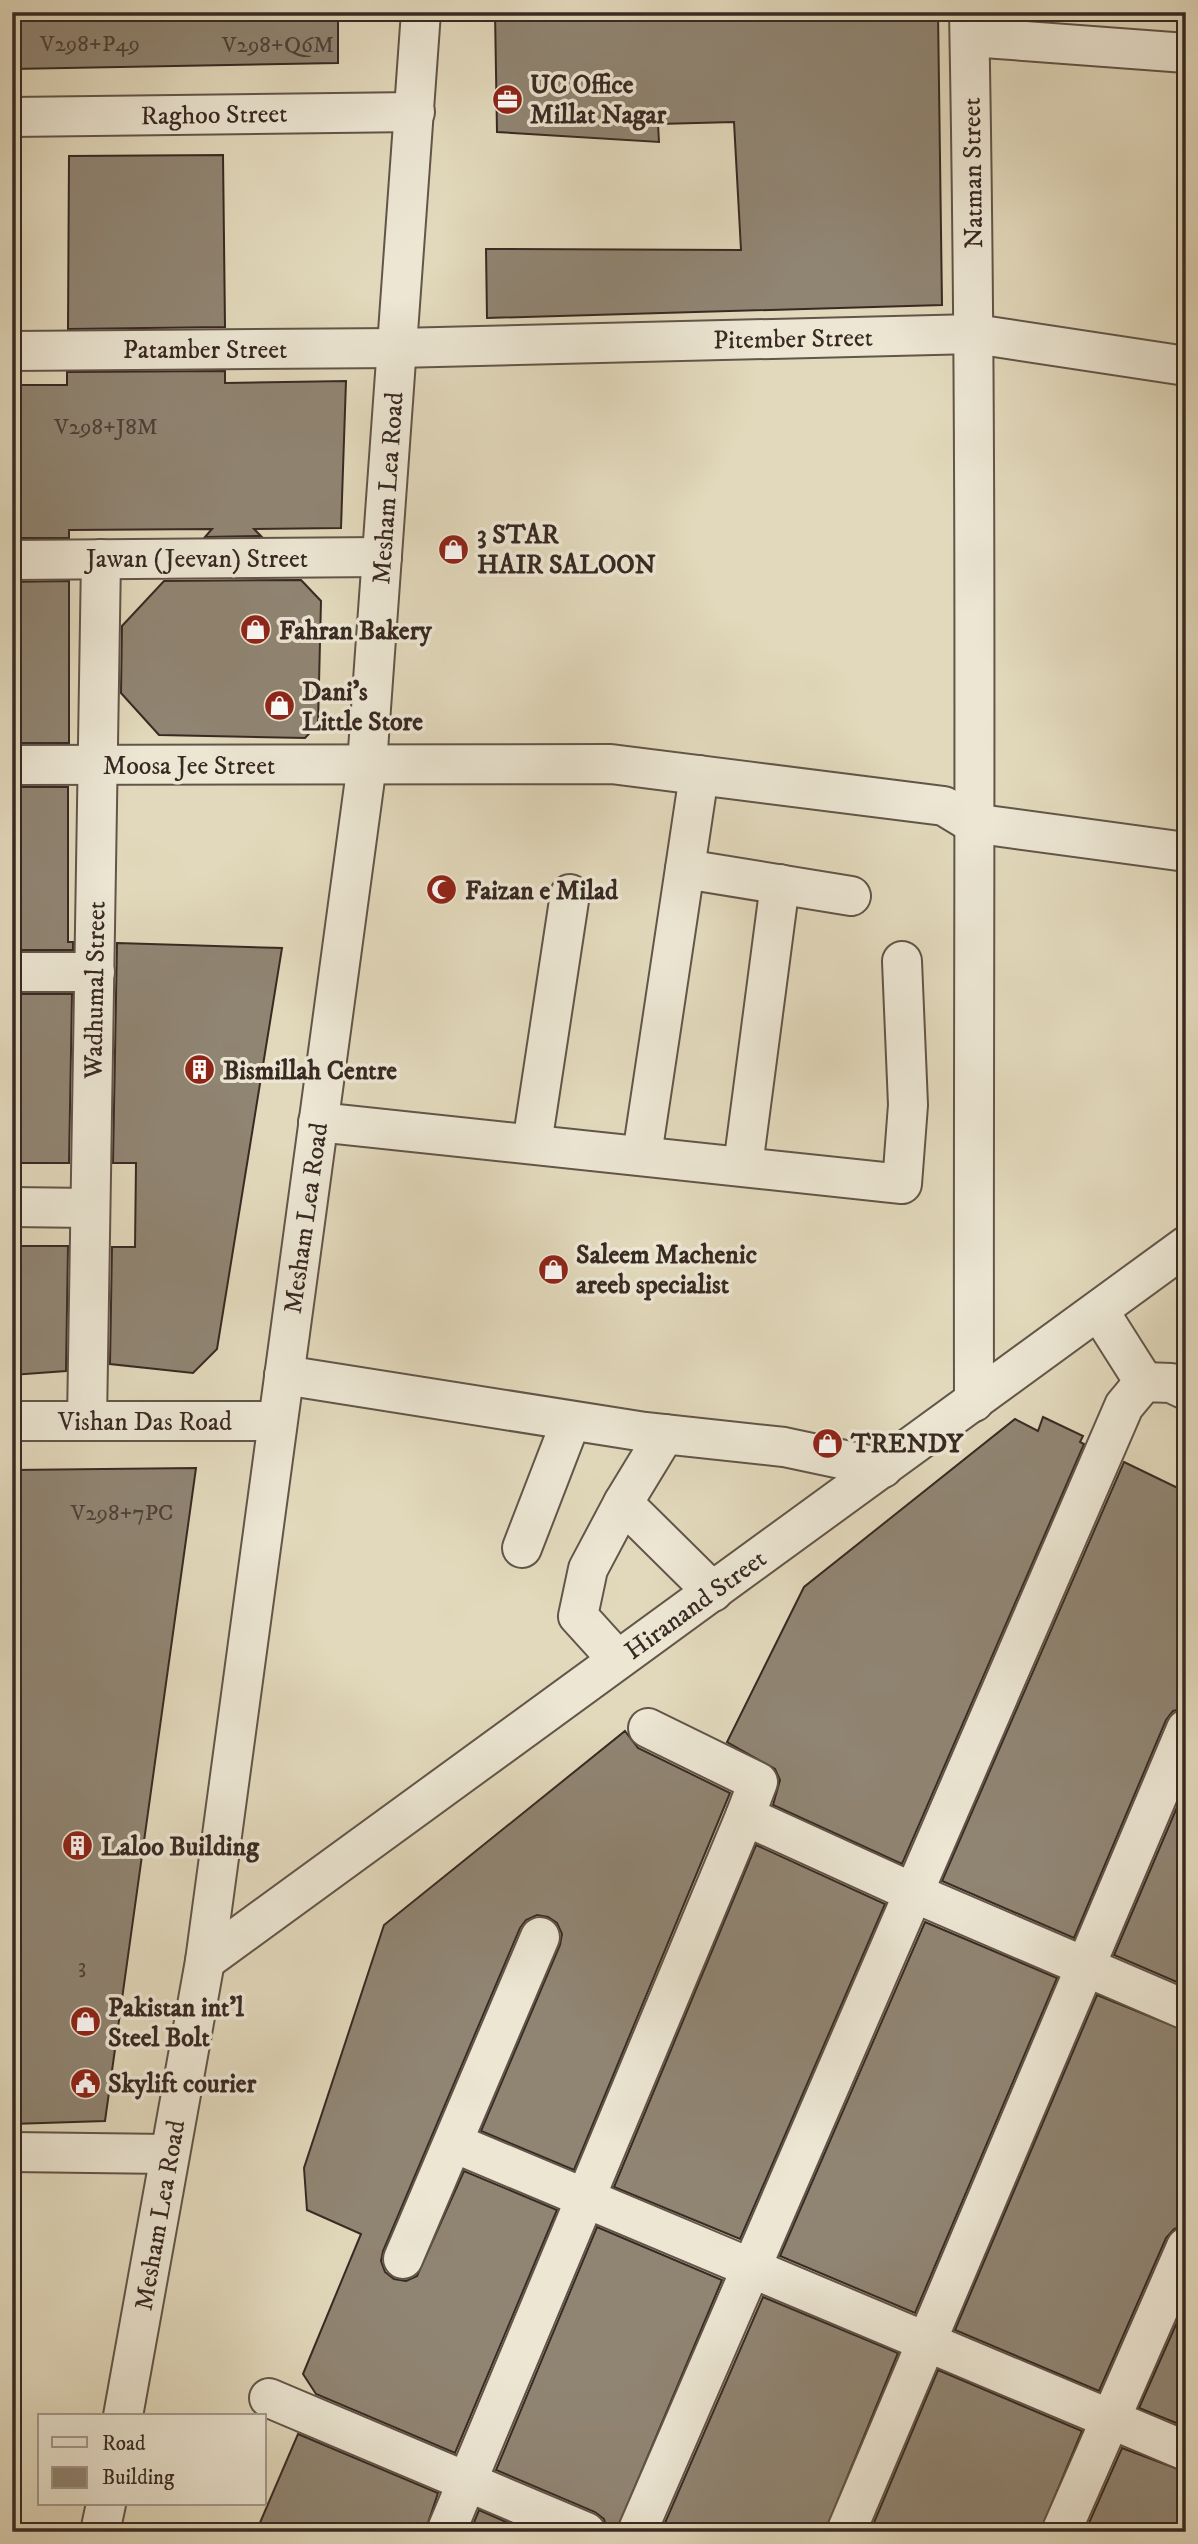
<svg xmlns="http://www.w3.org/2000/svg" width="1198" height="2544" viewBox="0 0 1198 2544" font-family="'IM FELL DW Pica',serif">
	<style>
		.building { fill: #908573; stroke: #382923; stroke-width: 2 }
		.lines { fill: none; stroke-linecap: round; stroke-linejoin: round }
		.minor-casing { stroke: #625549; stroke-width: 42 }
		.minor { stroke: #ece6d3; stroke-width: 38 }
		.labels { text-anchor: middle; stroke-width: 7; stroke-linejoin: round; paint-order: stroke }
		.number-label { font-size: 23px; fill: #4e4037 }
		.poi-label { font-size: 26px; font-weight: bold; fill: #382923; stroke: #ece6d3; text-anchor: start }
		.street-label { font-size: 26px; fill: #382923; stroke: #ece6d3 }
	</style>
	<rect width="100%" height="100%" fill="#e2d9bc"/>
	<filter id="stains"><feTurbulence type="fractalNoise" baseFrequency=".00286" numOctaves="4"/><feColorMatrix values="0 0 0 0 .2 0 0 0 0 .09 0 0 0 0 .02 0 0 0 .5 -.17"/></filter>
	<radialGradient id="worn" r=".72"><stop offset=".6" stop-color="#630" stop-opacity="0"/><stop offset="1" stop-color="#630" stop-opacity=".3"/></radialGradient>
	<g class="building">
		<polygon points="12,12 338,12 338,63 12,69"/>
		<polygon points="495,12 938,12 942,305 487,318 486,249 741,250 734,122 658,124 659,142 497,132"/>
		<polygon points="223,155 225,327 68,329 69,156"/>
		<polygon points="225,371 225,383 346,381 341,528 254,529 261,536 205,537 212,529 69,530 69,538 12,538 12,385 67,385 67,372"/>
		<polygon points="301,580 321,601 318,724 305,738 159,735 121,693 122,626 164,581"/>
		<polygon points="69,581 69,743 12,743 12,582"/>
		<polygon points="12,787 68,787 68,942 73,942 73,950 12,950"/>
		<polygon points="117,943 282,948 217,1349 193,1373 110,1364 112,1247 135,1247 136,1163 113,1163"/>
		<polygon points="12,994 72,994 69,1163 12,1163"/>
		<polygon points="12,1246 68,1246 66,1371 12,1375"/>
		<polygon points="1043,1417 1083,1436 1080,1442 1084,1444 902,1864 773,1805 780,1780 775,1769 727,1742 804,1587 1015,1419 1038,1431"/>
		<polygon points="1124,1462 1186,1492 1186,1708 1173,1711 1166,1720 1074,1938 942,1881"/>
		<polygon points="196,1468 105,2121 12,2124 12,1470"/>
		<polygon points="625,1731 638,1748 730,1793 574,2170 481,2131 560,1945 562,1934 557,1923 548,1917 537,1915 526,1920 520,1928 383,2251 381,2261 385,2272 394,2279 406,2281 417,2276 464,2171 557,2210 455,2453 316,2394 303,2374 361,2234 307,2210 304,2168 384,1925"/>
		<polygon points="1186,1786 1186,1986 1114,1955"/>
		<polygon points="756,1845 885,1904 740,2239 614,2187"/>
		<polygon points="925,1922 1057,1978 915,2313 780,2256"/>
		<polygon points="1097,1995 1186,2031 1186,2225 1174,2229 1166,2238 1099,2391 955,2330"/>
		<polygon points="597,2227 722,2280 616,2532 607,2532 604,2519 595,2512 496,2470"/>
		<polygon points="763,2297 898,2353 825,2532 661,2532"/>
		<polygon points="1186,2302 1186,2427 1139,2408"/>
		<polygon points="938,2370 1082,2431 1040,2532 870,2532"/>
		<polygon points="298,2434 438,2493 425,2532 256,2532"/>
		<polygon points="1122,2448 1186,2472 1186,2532 1085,2532"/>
		<polygon points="479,2510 529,2532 470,2532"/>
	</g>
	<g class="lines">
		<defs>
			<g id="minor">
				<path d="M969 12C978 475 973 939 974 1402"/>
				<polyline points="970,37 1186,53"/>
				<polyline points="12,117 415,112"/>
				<polyline points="12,351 397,348 975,334 1186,366"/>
				<polyline points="12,560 382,557"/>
				<polyline points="12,765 611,764 944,806 972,823 1186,852"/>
				<polyline points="685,869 851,896"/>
				<polyline points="12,972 95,972"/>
				<polyline points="318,1122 902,1184 908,1105 902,961"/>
				<polyline points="532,1144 570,894"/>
				<polyline points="642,1155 699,775"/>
				<polyline points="743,1166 780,884"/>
				<polyline points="12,1207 90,1208"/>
				<polyline points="1099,1311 1144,1382"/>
				<polyline points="284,1375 645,1432 784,1447 883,1468"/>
				<polyline points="12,1421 277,1421"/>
				<polyline points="87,1421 101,559"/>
				<polyline points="665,1434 623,1503 713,1592"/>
				<polyline points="522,1548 571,1421"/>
				<polyline points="617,1659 578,1616 588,1569 623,1503"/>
				<polyline points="648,1728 758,1782 745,1816 914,1893 1186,2010"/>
				<polyline points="205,1961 1186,1246"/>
				<polyline points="454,2143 1186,2451"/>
				<polyline points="12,2152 168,2154"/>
				<polyline points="403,2259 540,1937"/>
				<polyline points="269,2398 586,2532"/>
				<polyline points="123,2416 205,1961 367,764 421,12"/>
				<polyline points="100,2532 106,2504"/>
				<polyline points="446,2532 745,1816"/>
				<polyline points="637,2532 1124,1406 1144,1382 1171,1383 1186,1390"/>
				<polyline points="846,2532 1186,1729"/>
				<polyline points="1061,2532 1186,2247"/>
			</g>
		</defs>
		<use href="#minor" class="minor-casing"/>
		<use href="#minor" class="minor"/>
	</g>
	<defs>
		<symbol id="office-disc" viewBox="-11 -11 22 22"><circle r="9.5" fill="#8f2418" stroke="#ece6d3"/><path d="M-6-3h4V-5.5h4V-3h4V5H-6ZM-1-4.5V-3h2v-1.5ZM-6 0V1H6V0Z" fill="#fff"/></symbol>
		<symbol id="shop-disc" viewBox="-11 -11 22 22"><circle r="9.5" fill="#8f2418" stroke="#ece6d3"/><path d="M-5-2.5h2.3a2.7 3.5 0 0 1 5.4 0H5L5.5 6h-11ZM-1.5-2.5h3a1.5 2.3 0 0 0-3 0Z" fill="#fff"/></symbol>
		<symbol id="mosque-disc" viewBox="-11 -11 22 22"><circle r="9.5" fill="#8f2418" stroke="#ece6d3"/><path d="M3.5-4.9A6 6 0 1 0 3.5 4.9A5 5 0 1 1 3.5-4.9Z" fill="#fff"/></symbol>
		<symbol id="building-disc" viewBox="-11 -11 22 22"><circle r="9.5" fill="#8f2418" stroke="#ece6d3"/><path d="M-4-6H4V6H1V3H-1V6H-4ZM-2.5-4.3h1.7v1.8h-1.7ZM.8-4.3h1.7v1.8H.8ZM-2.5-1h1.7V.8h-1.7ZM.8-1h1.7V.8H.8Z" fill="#fff"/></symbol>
		<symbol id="civic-disc" viewBox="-11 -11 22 22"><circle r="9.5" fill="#8f2418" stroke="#ece6d3"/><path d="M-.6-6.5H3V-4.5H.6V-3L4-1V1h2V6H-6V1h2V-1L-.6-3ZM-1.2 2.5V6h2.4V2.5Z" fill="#fff"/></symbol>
	</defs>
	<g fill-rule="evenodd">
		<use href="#office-disc" x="490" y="82" width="35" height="35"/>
		<use href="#shop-disc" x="436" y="532" width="35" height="35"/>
		<use href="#shop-disc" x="238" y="612" width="35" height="35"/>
		<use href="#shop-disc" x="262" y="688" width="35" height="35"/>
		<use href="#mosque-disc" x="424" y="872" width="35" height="35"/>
		<use href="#building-disc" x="182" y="1052" width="35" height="35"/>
		<use href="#shop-disc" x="536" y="1252" width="35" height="35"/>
		<use href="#shop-disc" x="810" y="1426" width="35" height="35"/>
		<use href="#building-disc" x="60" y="1828" width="35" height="35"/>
		<use href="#shop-disc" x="68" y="2004" width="35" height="35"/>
		<use href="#civic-disc" x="68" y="2066" width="35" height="35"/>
	</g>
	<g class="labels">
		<g class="number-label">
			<text x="90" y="51">V298+P49</text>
			<text x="278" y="52">V298+Q6M</text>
			<text x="106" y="434">V298+J8M</text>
			<text x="122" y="1520">V298+7PC</text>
			<text x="82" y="1973">3</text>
		</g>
		<g class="poi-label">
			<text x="530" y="93">UC Office<tspan x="530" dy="30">Millat Nagar</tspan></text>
			<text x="477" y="543">3 STAR<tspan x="477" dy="30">HAIR SALOON</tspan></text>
			<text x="279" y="639">Fahran Bakery</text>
			<text x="302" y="700">Dani's<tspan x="302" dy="30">Little Store</tspan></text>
			<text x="465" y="899">Faizan e Milad</text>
			<text x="223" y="1079">Bismillah Centre</text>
			<text x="576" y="1263">Saleem Machenic<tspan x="576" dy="30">areeb specialist</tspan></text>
			<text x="851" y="1452">TRENDY</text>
			<text x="101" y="1855">Laloo Building</text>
			<text x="108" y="2016">Pakistan int'l<tspan x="108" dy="30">Steel Bolt</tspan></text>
			<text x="108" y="2092">Skylift courier</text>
		</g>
		<g class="street-label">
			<text transform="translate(214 114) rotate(-1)" y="9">Raghoo Street</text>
			<text transform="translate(972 173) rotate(-91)" y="9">Natman Street</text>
			<text transform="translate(793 338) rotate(-1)" y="9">Pitember Street</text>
			<text x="205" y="358">Patamber Street</text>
			<text transform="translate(387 488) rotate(-86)" y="9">Mesham Lea Road</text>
			<text x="197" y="567">Jawan (Jeevan) Street</text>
			<text x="189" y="774">Moosa Jee Street</text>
			<text transform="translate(94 990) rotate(-89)" y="9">Wadhumal Street</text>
			<text transform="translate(305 1218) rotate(-82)" y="9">Mesham Lea Road</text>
			<text x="145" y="1430">Vishan Das Road</text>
			<text transform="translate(695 1604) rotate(-36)" y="9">Hiranand Street</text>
			<text transform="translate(159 2215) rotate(-80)" y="9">Mesham Lea Road</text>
		</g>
	</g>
	<rect width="1198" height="2544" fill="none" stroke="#e2d9bc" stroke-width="42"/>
	<rect x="14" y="14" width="1170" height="2516" fill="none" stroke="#382923" stroke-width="3.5"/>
	<rect x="21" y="21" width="1156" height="2502" fill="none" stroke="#382923" stroke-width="2"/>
	<rect x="38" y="2414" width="228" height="91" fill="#ece6d3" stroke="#a49a8d" stroke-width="2"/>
	<rect x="52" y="2437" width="35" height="10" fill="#ece6d3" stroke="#a49a8d" stroke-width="2"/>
	<text x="102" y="2450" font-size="21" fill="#382923">Road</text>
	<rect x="52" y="2467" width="35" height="21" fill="#908573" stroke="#a49a8d" stroke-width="2"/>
	<text x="102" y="2484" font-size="21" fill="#382923">Building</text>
	<rect width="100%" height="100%" filter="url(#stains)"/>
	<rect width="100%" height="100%" fill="url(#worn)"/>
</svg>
